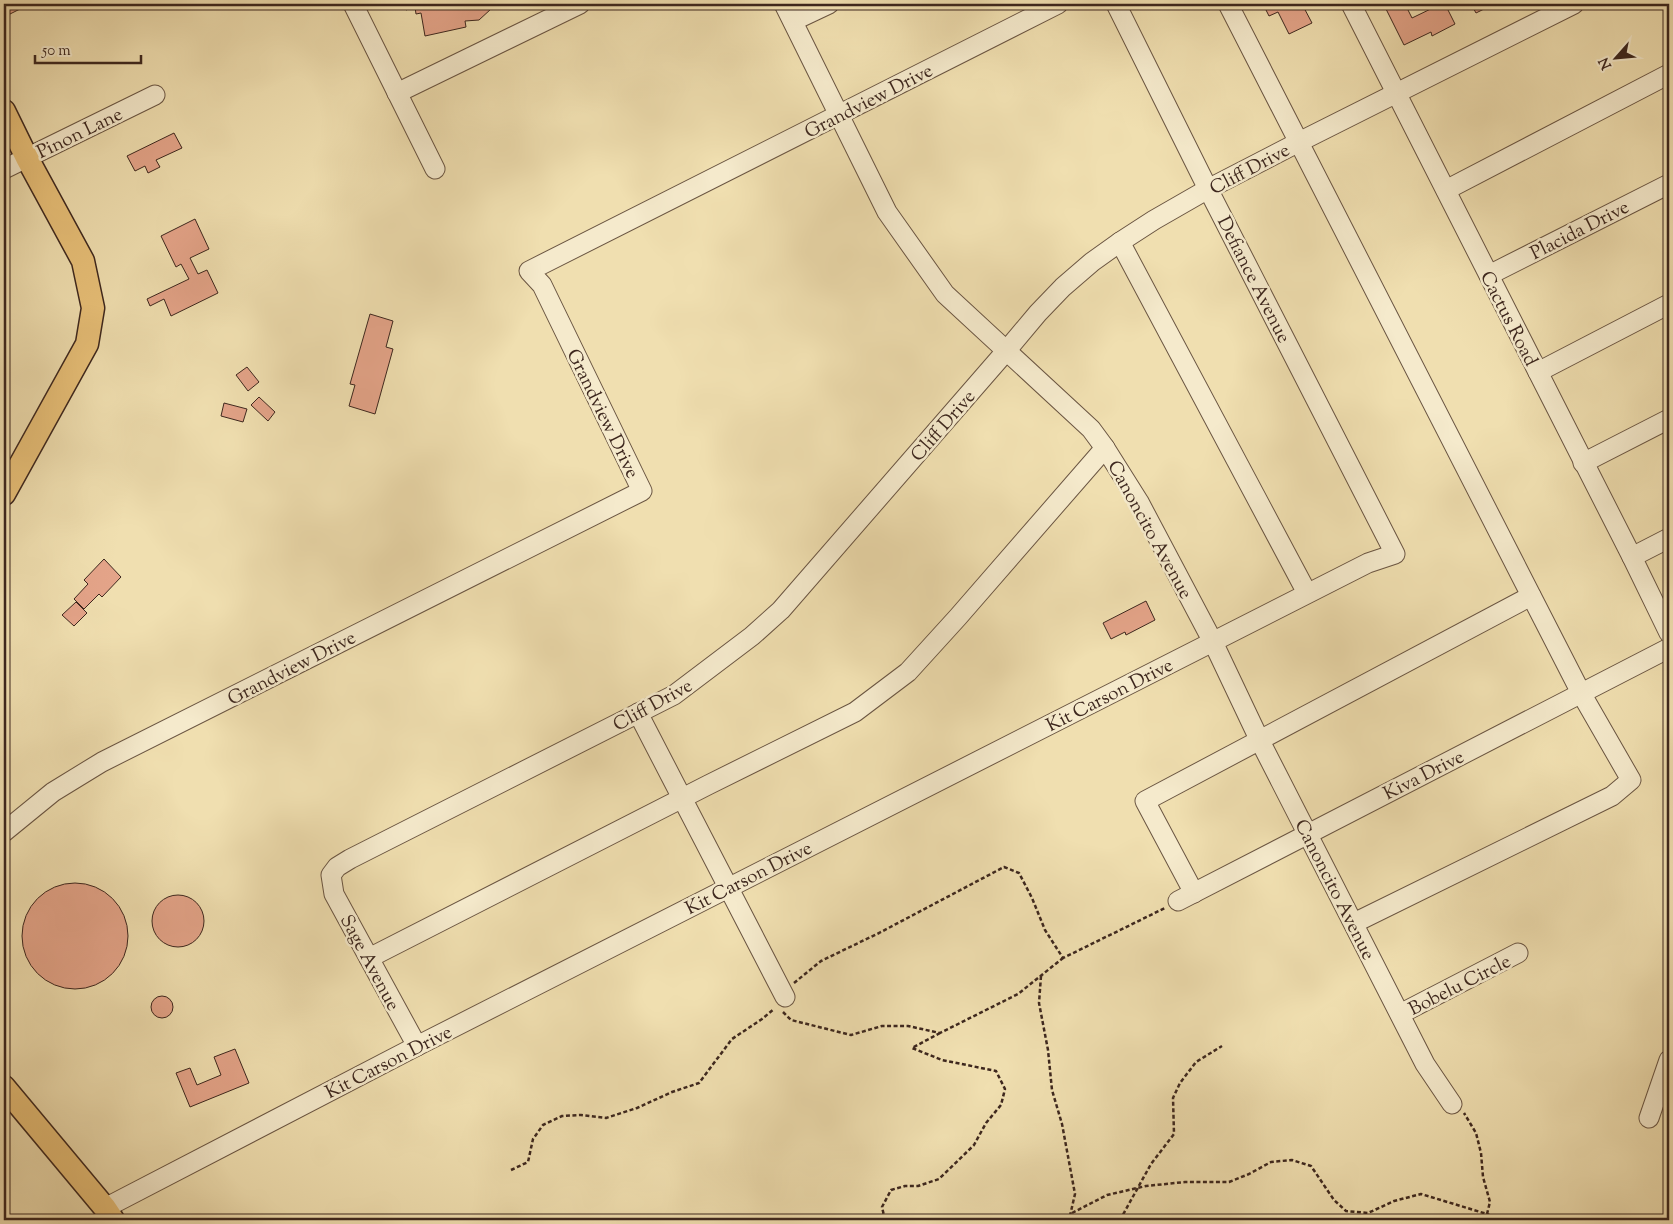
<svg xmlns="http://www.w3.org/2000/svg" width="1673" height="1224" viewBox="0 0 1673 1224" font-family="'Sorts Mill Goudy',serif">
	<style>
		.building { fill: #e4a489; stroke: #3d271e }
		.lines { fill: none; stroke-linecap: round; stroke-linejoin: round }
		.minor-casing { stroke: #6a5542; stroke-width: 21 }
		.major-casing { stroke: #3d271e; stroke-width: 25 }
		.path { stroke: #3d271e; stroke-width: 2.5; stroke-dasharray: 4 2.5; stroke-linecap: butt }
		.minor { stroke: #f5eacc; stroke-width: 19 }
		.major { stroke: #e8c078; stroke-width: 22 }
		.labels { text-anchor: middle; stroke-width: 5; stroke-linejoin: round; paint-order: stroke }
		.street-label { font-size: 19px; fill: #3d271e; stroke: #f5eacc }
	</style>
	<rect width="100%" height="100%" fill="#f0dfb0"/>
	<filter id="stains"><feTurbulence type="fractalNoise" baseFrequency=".004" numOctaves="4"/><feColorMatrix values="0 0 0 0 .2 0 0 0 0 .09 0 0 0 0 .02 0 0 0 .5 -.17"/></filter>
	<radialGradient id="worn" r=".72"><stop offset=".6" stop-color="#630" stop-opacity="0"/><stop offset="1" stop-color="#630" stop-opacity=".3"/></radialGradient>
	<g class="building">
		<polygon points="4,4 30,4 4,17"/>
		<polygon points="403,4 493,4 489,7 491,9 479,20 465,21 466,27 425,36 421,13 416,14 415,7 406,10"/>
		<polygon points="1263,4 1302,4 1312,23 1289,34 1278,12 1269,16"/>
		<polygon points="1397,4 1405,4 1412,18 1441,4 1445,4 1455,24 1432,36 1431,32 1404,45 1386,9"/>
		<polygon points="1471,4 1494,4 1476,13"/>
		<polygon points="174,133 182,148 156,160 160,167 148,173 145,166 135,171 127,156"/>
		<polygon points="195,219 209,249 190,258 198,274 207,270 218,293 171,316 164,299 150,306 147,299 189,279 181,264 176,267 161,236"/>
		<polygon points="370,314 393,321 386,347 393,349 375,414 349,406 355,385 350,384"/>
		<polygon points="247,367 259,382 248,391 236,375"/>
		<polygon points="259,397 275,412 268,421 251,405"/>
		<polygon points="224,403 247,409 243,422 221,416"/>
		<polygon points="104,559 121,577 102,597 99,594 84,609 74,599 88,584 84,580"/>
		<polygon points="1146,601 1155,620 1126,635 1125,632 1111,639 1103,623"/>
		<polygon points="76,602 87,613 74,626 62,615"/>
		<circle cx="75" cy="936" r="53"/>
		<circle cx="178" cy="921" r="26"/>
		<circle cx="162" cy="1007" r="11"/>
		<polygon points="235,1049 249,1083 190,1107 176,1073 190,1068 197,1085 221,1075 214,1057"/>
	</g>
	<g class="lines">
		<defs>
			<g id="minor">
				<polyline points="353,4 435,169"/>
				<polyline points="784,4 887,212 945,294 1091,429 1105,448 1139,502 1213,642 1259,739 1425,1064 1452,1104"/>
				<polyline points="1228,4 1581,693 1631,780 1612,796 1354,923"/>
				<polyline points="1351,4 1632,557 1669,633"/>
				<polyline points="793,21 829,4"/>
				<polyline points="397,93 580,4"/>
				<polyline points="4,169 155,95"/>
				<polyline points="1446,190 1669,74"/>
				<polyline points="1120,242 1307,593"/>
				<polyline points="1489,275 1669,184"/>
				<polyline points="1538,372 1669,304"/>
				<polyline points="1583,463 1669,419"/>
				<polyline points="1632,557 1669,538"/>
				<polyline points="638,713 785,997"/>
				<polyline points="4,832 53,792 102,762 642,491 542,285 529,271 1058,4"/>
				<polyline points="1194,893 1145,801 1531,596"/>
				<polyline points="1178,901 1669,648"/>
				<polyline points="369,958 708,785 855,712 908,672 958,617 1105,448"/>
				<polyline points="1400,1014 1518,953"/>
				<polyline points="417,1046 334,894 331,875 337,867 350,859 674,695 752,636 781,610 1007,350 1038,313 1063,287 1092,262 1120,242 1154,220 1208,189 1299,142 1574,4"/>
				<polyline points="1649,1118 1669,1060"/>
				<polyline points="105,1208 417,1046 1368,563 1395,554 1208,189 1116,4"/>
			</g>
			<g id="major">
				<polyline points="4,111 27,158 83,261 93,308 87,344 4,494"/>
				<polyline points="4,1087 105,1208 113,1220"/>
			</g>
		</defs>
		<use href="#minor" class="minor-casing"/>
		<use href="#major" class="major-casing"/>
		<g class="path">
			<polyline points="1041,976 1039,1003 1048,1050 1052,1090 1062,1124 1075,1194 1069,1220"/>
			<polyline points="794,983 821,961 879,933 1004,867 1019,873 1032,898 1045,930 1063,958 1165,908"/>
			<polyline points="783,1012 791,1020 851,1035 882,1026 908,1026 940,1033 1018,994 1063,958"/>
			<polyline points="511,1170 528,1162 533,1139 543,1125 562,1116 581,1115 606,1118 637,1108 672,1092 699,1083 732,1039 762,1019 774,1009"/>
			<polyline points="1072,1213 1107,1195 1146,1186 1185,1182 1229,1182 1249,1174 1271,1162 1292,1160 1311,1166 1334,1200 1346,1211 1368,1213 1394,1201 1421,1194 1487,1214 1490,1202 1483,1177 1481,1153 1476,1133 1464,1113"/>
			<polyline points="1487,1214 1500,1220"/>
			<polyline points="885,1220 882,1207 891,1190 905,1186 918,1186 939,1179 974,1145 986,1123 1001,1105 1005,1089 996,1071 942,1060 912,1048 940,1033"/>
			<polyline points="1120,1220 1151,1164 1174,1134 1173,1098 1180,1083 1196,1062 1222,1046"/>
		</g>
		<use href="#minor" class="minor"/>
		<use href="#major" class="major"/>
	</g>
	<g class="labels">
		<g class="street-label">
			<text transform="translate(868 100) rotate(-27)" y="7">Grandview Drive</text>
			<text transform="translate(79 132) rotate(-26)" y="7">Pinon Lane</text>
			<text transform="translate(1249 168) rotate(-28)" y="7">Cliff Drive</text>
			<text transform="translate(1579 229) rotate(-27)" y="7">Placida Drive</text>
			<text transform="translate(1255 279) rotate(63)" y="7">Defiance Avenue</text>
			<text transform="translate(1510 318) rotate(63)" y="7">Cactus Road</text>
			<text transform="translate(604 413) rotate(64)" y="7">Grandview Drive</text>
			<text transform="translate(942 425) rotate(-49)" y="7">Cliff Drive</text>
			<text transform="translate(1151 529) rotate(61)" y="7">Canoncito Avenue</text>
			<text transform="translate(291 667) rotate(-27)" y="7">Grandview Drive</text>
			<text transform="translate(1109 694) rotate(-27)" y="7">Kit Carson Drive</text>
			<text transform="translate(652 704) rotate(-29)" y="7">Cliff Drive</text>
			<text transform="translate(1423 774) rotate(-27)" y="7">Kiva Drive</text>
			<text transform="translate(748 877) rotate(-27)" y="7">Kit Carson Drive</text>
			<text transform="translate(1336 889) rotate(63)" y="7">Canoncito Avenue</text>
			<text transform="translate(371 962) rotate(62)" y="7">Sage Avenue</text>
			<text transform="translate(1459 984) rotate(-27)" y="7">Bobelu Circle</text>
			<text transform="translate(388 1061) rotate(-27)" y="7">Kit Carson Drive</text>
		</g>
	</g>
	<rect width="1673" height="1224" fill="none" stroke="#f0dfb0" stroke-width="20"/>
	<rect x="5" y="5" width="1663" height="1214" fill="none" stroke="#3d271e" stroke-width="2.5"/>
	<rect x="10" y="10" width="1653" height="1204" fill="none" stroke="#3d271e"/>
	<g transform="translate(1616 58) rotate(243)" stroke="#f5eacc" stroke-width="4" paint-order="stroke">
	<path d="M0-4L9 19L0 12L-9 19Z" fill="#3d271e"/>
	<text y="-8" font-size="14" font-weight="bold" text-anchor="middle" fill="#3d271e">N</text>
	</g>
	<path d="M35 55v8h106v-8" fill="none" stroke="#3d271e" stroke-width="2.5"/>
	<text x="42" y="55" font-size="15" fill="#3d271e" stroke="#f5eacc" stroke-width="4" paint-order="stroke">50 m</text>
	<rect width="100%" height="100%" filter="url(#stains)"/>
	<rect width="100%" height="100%" fill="url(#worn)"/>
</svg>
